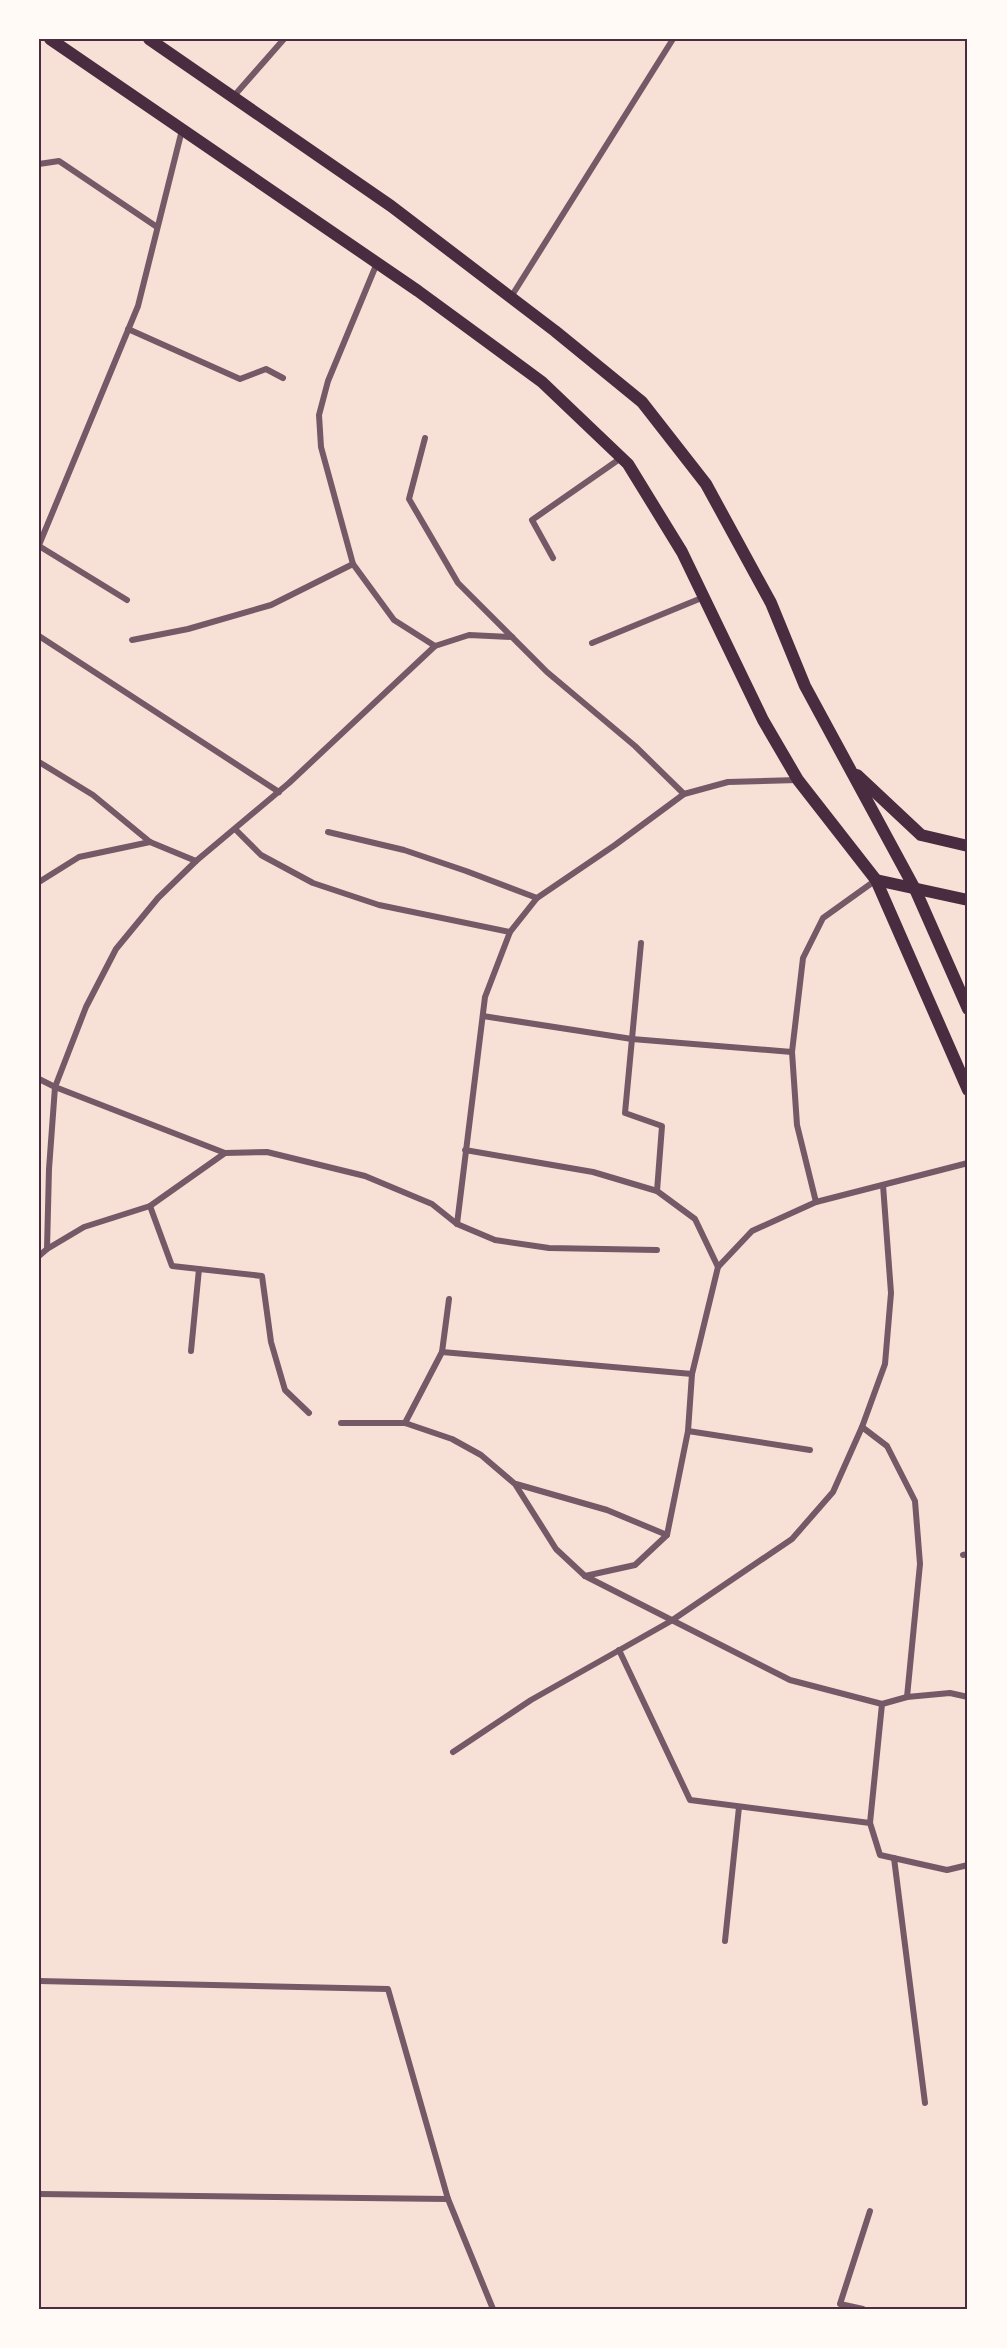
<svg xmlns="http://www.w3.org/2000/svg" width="1007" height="2348" viewBox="0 0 1007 2348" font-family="'Crimson Pro',serif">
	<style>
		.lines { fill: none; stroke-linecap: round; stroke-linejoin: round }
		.minor { stroke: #755966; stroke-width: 6 }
		.secondary { stroke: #4a2c40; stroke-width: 12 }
		.neatline { fill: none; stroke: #4a2c40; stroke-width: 2 }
	</style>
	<rect width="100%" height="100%" fill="#f7e1d7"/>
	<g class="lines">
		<g class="minor">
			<polyline points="233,97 284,39"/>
			<polyline points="39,164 59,161 157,227"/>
			<polyline points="511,297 673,39"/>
			<polyline points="128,329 240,379 266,369 283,378"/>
			<polyline points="425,438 409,499 458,583 547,672 635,746 684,794"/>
			<polyline points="39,545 138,306 182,130"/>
			<polyline points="39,546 127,600"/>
			<polyline points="553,558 532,520 621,458"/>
			<polyline points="39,636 279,792"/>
			<polyline points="132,640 188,629 271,605 353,564"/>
			<polyline points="592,643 704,597"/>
			<polyline points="435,646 469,635 512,637"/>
			<polyline points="39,762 93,795 150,842 196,861"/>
			<polyline points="235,829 261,855 313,883 379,905 510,932"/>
			<polyline points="328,832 404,850 466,871 537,898"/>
			<polyline points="39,882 79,857 150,842"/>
			<polyline points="483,1016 632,1039 792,1052"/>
			<polyline points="39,1079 55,1087 225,1153"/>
			<polyline points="465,1150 593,1172 657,1191"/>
			<polyline points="816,1202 797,1125 792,1052 803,958 823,918 876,880"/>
			<polyline points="150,1206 172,1266 262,1276 271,1342 285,1390 309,1413"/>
			<polyline points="457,1224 485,997 510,932 537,898 615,845 684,794 728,782 798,780"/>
			<polyline points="47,1249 84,1227 150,1206 225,1153 267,1152 365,1176 432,1204 457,1224 495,1240 549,1248 657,1250"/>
			<polyline points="39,1256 47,1249 49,1169 55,1087 86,1007 116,949 158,898 196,861 289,783 435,646 394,620 353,564 321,447 319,415 328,381 377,263"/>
			<polyline points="718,1267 752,1231 816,1202 968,1163"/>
			<polyline points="191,1351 199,1269"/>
			<polyline points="442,1352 692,1374"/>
			<polyline points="341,1423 405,1423 452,1439 481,1455 515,1484 556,1549 585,1576 790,1680 882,1704 907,1697 950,1693 968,1697"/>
			<polyline points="405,1423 442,1352 449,1299"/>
			<polyline points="862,1427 887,1446 915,1501 920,1564 907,1697"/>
			<polyline points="688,1431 810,1450"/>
			<polyline points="516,1484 607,1510 667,1535"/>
			<polyline points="963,1555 968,1554"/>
			<polyline points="585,1576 635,1565 667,1535 688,1431 692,1374 718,1267 695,1219 657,1191 662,1126 625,1113 641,943"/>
			<polyline points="619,1650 690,1800 870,1823 880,1855 947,1870 968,1865"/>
			<polyline points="453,1752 531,1700 671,1621 792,1539 833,1492 862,1427 885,1364 891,1293 883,1185"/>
			<polyline points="870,1823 882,1704"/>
			<polyline points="894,1858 925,2103"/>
			<polyline points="725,1941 739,1807"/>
			<polyline points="39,1981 388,1989 448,2199 493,2309"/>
			<polyline points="39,2194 448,2199"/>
			<polyline points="863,2309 840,2304 870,2211"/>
		</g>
		<g class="secondary">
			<polyline points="50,39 418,291 542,382 628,464 682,552 763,720 798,780 876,880 968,1090"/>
			<polyline points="149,39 391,206 555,331 642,402 706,484 771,603 805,686 915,889 968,1009"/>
			<polyline points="857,775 921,835 968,846"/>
			<polyline points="876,880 968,900"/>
		</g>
	</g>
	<rect width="1007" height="2348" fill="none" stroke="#fffaf5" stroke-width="81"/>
	<rect x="40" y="40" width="926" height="2268" class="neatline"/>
</svg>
